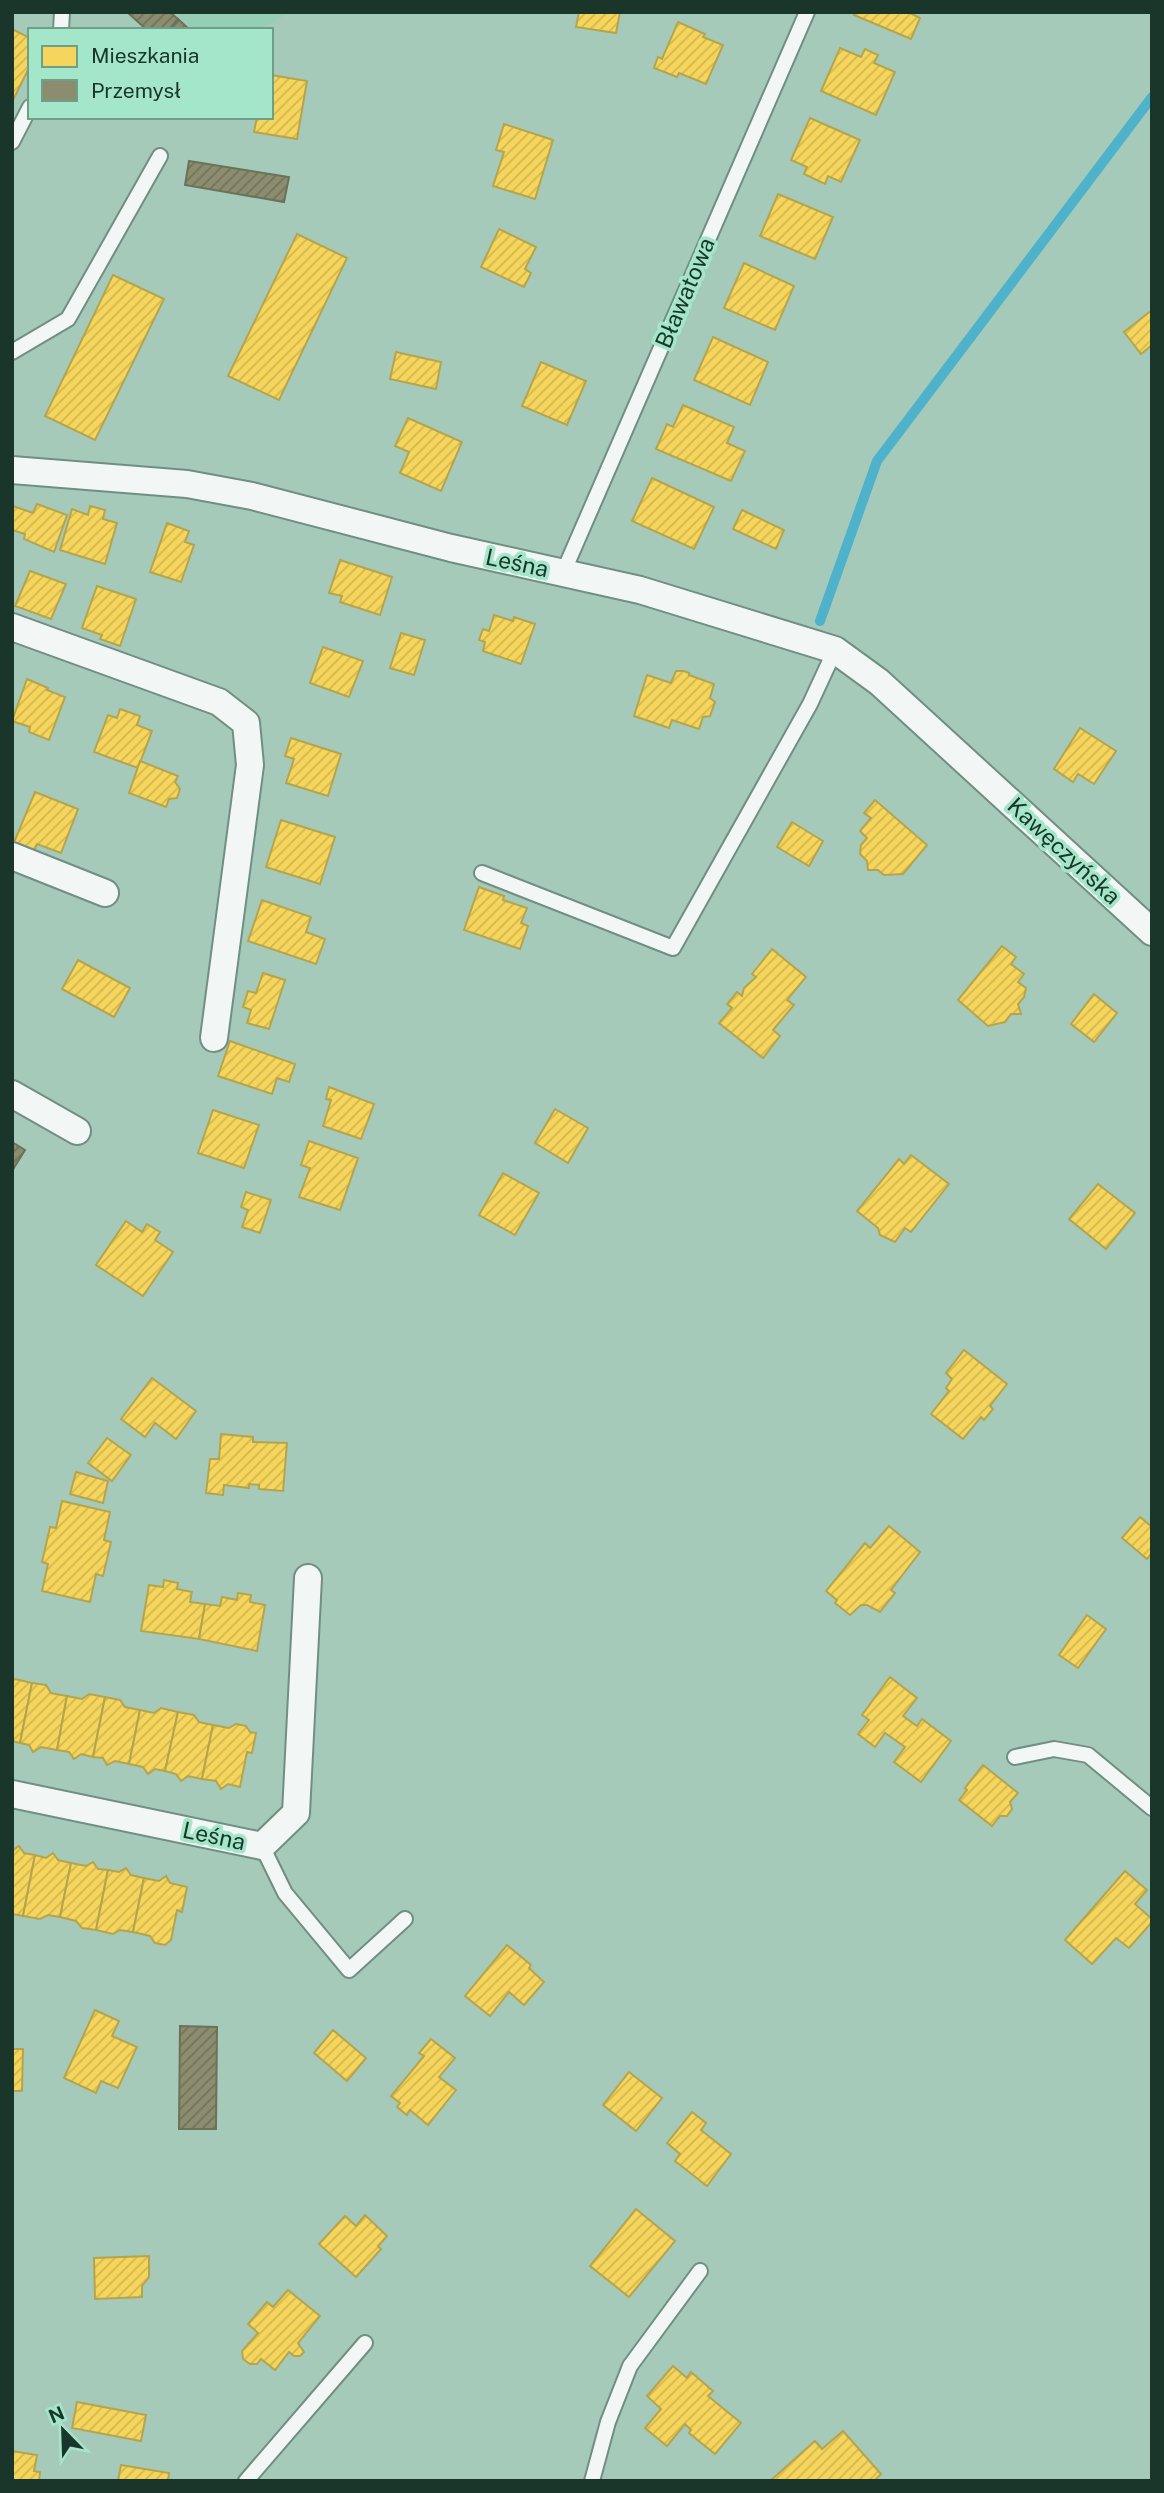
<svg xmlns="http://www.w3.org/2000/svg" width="1164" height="2493" viewBox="0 0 1164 2493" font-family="'Public Sans',sans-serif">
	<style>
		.built { fill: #94ceb4 }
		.homes { fill: url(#homes-hatch); stroke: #b4a54d; stroke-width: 2 }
		.industry { fill: url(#industry-hatch); stroke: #6a725a; stroke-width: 2 }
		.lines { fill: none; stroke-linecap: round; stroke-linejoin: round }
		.stream { stroke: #4db2ca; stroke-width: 10 }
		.lane-casing { stroke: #718e82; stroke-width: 18 }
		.street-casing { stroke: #718e82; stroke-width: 30 }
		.lane { stroke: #f2f7f5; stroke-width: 14 }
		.street { stroke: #f2f7f5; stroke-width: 26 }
		.labels { text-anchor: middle; stroke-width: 7; stroke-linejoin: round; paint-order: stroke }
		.street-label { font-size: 23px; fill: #1a352a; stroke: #a4e6c9 }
	</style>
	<defs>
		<pattern id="homes-hatch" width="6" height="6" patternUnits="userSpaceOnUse" patternTransform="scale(1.75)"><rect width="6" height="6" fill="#f6d55c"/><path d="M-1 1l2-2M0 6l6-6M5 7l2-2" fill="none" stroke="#d2b750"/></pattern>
		<pattern id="industry-hatch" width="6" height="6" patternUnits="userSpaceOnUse" patternTransform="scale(1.75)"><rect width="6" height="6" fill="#8c8c6e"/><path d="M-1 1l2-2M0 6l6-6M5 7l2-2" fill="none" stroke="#72735b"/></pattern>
	</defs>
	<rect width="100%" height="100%" fill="#a6caba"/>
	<polygon class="built" points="175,12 291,12 258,30 194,30"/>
	<g class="homes">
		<polygon points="579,12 620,12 616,33 576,27"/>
		<polygon points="856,12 908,12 920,18 911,39 854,15"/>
		<polygon points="678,22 705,34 703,37 723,45 706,84 679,73 677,77 654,68 658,57 662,59"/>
		<polygon points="12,29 30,38 30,66 12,102"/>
		<polygon points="840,48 861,57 865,49 878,55 874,63 895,72 876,115 821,91"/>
		<polygon points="271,75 307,81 297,139 254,132 257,117 271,117"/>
		<polygon points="810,118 860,140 841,182 828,176 825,184 804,174 807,167 791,160"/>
		<polygon points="504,124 553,140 535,199 493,186 504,152 496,150"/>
		<polygon points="778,194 833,217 815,259 760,236"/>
		<polygon points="499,229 536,247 525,269 531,273 524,287 481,267"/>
		<polygon points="297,234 347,258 279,400 228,376"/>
		<polygon points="744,263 794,286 775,330 724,308"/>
		<polygon points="113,275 164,299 95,440 45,416"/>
		<polygon points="1152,310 1152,345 1141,354 1124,332"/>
		<polygon points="713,337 768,362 750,405 694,380"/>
		<polygon points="396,352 441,362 436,389 390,379"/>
		<polygon points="541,362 586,381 567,425 522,406"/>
		<polygon points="683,405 734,427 727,443 745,451 731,481 656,449 667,424 673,427"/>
		<polygon points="408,418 462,442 441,491 400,473 409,452 395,446"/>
		<polygon points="652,478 714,507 694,549 632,521"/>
		<polygon points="37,504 67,515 54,552 24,539 25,534 12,530 13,506 33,513"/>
		<polygon points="90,506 105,510 103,519 117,523 105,564 60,550 72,509 88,515"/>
		<polygon points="742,510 784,530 776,549 733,529"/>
		<polygon points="167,523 189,531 185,542 194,545 181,582 150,572"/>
		<polygon points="340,560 392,577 380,615 340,602 342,596 329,593"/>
		<polygon points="30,571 66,584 51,619 15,606"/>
		<polygon points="97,586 136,599 120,646 100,639 102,635 82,628"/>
		<polygon points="494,615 513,621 514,617 535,624 521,664 483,651 485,642 479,640 483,629 489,631"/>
		<polygon points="401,633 425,640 414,675 390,668"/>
		<polygon points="323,647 363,661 349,697 310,683"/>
		<polygon points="676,671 684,671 689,673 689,675 714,684 710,698 715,702 710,716 703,717 699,729 672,720 669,728 634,716 647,675 671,683"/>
		<polygon points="27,679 48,688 47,690 65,697 49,740 29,732 30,727 12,721"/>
		<polygon points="120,709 140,716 137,725 152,731 138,768 94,752 108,715 117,718"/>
		<polygon points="1080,728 1116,751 1094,784 1078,774 1073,782 1054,769"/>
		<polygon points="291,738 341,754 328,796 286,783 294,759 285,756"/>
		<polygon points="140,761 178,776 175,782 180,789 177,798 169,799 166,807 129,793"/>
		<polygon points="35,792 78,809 61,853 37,844 31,857 12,847"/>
		<polygon points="875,800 927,845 903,874 884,875 878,870 868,870 867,861 860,854 861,845 867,838 860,831 871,818 864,813"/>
		<polygon points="281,820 335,837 320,884 266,867"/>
		<polygon points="792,822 823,841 809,866 777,847"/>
		<polygon points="479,887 504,896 503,900 527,908 521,923 528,926 520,949 464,930"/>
		<polygon points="262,900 311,917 306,932 325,939 316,964 248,941"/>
		<polygon points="1002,946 1016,957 1011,964 1024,974 1018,982 1026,988 1024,997 1018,1004 1021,1014 1011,1014 1005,1022 988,1026 958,1000"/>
		<polygon points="772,949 806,977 787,1000 794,1005 773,1030 780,1036 763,1058 719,1023 732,1008 727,1004 737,992 742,996 744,988 756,977 752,974"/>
		<polygon points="78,960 130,988 114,1017 62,989"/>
		<polygon points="263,973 285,980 269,1029 247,1023 251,1010 243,1007 248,991 256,993"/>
		<polygon points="1094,994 1117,1013 1094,1042 1071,1024"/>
		<polygon points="230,1041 295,1064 289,1082 277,1078 272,1094 218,1076"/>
		<polygon points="329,1087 374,1104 361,1139 323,1126 331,1100 326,1099"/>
		<polygon points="555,1109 588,1128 568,1163 535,1143"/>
		<polygon points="213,1110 259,1125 244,1168 198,1153"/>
		<polygon points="309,1141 358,1158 340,1210 299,1197 310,1168 301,1165"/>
		<polygon points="911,1155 949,1184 911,1232 905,1228 895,1242 880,1235 878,1228 857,1211 899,1159 904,1164"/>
		<polygon points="503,1173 539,1193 515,1235 479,1215"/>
		<polygon points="1098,1184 1135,1213 1106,1249 1069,1219"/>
		<polygon points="246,1192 271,1200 260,1233 242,1227 248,1210 241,1207"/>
		<polygon points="126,1221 142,1232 147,1224 160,1232 155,1240 173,1252 143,1296 96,1265"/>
		<polygon points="964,1350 1007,1384 990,1406 993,1409 984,1420 981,1417 963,1439 931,1414 949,1391 946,1388 952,1379 946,1373"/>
		<polygon points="152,1378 196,1411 176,1439 155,1423 145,1437 121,1419"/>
		<polygon points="221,1434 253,1437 253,1442 287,1443 283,1491 259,1489 259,1485 249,1484 249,1488 224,1485 223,1495 206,1493 210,1459 219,1459"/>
		<polygon points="107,1438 131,1455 112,1481 88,1463"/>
		<polygon points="76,1472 108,1481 103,1503 70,1494"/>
		<polygon points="62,1501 110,1512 104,1540 111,1542 103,1576 96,1574 90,1602 42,1591 48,1564 42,1562 50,1527 56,1528"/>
		<polygon points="1140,1517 1152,1527 1152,1553 1147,1559 1122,1538"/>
		<polygon points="889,1526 920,1552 891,1590 895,1593 880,1612 867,1605 861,1605 850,1615 835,1603 837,1600 826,1591 865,1543 870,1548"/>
		<polygon points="164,1580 178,1583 177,1589 192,1592 190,1602 205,1604 199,1639 141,1631 149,1585 163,1587"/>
		<polygon points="238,1593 251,1595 250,1602 265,1605 257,1651 199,1639 205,1604 220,1606 222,1597 237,1600"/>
		<polygon points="1087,1615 1106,1629 1078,1668 1059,1655"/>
		<polygon points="890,1677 917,1698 903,1716 917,1726 922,1719 951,1741 921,1782 894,1762 905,1747 885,1733 875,1747 858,1734 869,1720 862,1715"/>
		<polygon points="15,1679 32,1683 20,1743 12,1741 12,1681"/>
		<polygon points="32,1683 46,1685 51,1693 67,1696 57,1750 41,1747 33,1752 29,1745 20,1743"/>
		<polygon points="89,1694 105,1697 93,1757 81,1754 74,1759 69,1752 57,1750 67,1696 82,1699"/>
		<polygon points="105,1697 120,1700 125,1707 140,1710 129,1764 115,1761 107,1765 103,1758 93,1757"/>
		<polygon points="161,1708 178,1712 165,1771 155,1769 148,1774 143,1767 129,1764 140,1710 154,1713"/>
		<polygon points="178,1712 194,1715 199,1722 213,1725 202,1779 188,1776 181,1781 176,1774 165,1771"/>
		<polygon points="236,1724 246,1726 250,1732 256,1733 252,1753 247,1752 240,1787 228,1784 221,1789 216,1781 202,1779 213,1725 229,1728"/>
		<polygon points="983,1765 1018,1793 1010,1802 1012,1809 1007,1816 1000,1816 992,1826 959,1800 967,1790 965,1788"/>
		<polygon points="19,1846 24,1853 35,1855 23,1916 12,1914 12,1851"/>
		<polygon points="53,1853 58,1860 71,1863 60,1917 48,1915 40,1919 23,1916 35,1855 46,1858"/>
		<polygon points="93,1862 98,1869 108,1870 96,1930 82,1928 76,1921 60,1917 71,1863 86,1866"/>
		<polygon points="126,1868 131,1875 144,1878 133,1932 120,1930 113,1934 96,1930 108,1870 119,1872"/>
		<polygon points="1125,1871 1147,1890 1135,1904 1152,1919 1152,1922 1129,1948 1116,1938 1092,1964 1065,1940"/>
		<polygon points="166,1876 170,1883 187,1887 182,1912 177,1910 171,1940 165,1945 155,1943 150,1936 133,1932 144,1878 159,1881"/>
		<polygon points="507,1945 531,1965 529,1968 544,1982 524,2005 509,1992 490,2016 465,1996"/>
		<polygon points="95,2010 119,2021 112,2036 137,2047 118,2088 101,2081 96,2093 64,2078"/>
		<polygon points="333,2030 366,2058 347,2081 314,2053"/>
		<polygon points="431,2039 455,2058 439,2077 456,2090 428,2125 410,2110 407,2115 397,2107 400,2103 391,2096 424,2056 419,2053"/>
		<polygon points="12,2049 23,2049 22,2091 12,2091"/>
		<polygon points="629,2072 662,2098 636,2131 603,2105"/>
		<polygon points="692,2112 706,2123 701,2130 731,2154 707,2186 675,2161 680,2154 667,2143"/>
		<polygon points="636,2209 675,2241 629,2297 590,2266"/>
		<polygon points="365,2215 387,2236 378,2246 381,2249 356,2277 319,2244 345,2216 356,2226"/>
		<polygon points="149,2256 149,2277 142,2286 142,2297 95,2299 94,2258"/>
		<polygon points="288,2290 320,2316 298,2343 304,2352 300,2356 294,2356 289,2352 275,2370 261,2359 257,2364 250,2364 243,2359 242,2351 258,2333 248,2324 267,2302 273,2307"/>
		<polygon points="673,2366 687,2378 691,2372 713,2391 708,2396 741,2423 715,2454 689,2433 691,2430 685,2424 667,2446 645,2428 661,2409 647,2396"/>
		<polygon points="77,2402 146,2415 141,2441 72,2428"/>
		<polygon points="843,2431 881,2474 874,2481 770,2481 815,2441 822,2449"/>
		<polygon points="12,2451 37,2455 34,2471 40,2472 39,2481 12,2481"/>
		<polygon points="121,2465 169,2473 168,2481 118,2481"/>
	</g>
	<g class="industry">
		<polygon points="127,12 170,12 178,19 169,30 147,30"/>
		<polygon points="178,19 190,30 169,30"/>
		<polygon points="189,161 289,177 284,202 185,185"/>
		<polygon points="12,1142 25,1150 12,1171"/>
		<polygon points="180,2026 217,2027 216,2129 179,2129"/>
	</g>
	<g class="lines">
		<polyline class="stream" points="820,621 877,461 1152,97"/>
		<defs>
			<g id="lane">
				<polyline points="61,30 62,12"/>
				<polyline points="12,142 30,107"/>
				<polyline points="12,352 68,319 160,156"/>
				<polyline points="563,573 807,12"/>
				<polyline points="482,873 673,948 810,704 835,650"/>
				<polyline points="1015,1757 1054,1749 1088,1755 1152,1808"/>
				<polyline points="262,1846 285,1893 349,1970 405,1919"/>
				<polyline points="246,2481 365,2343"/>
				<polyline points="592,2481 608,2422 630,2366 700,2271"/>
			</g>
			<g id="street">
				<polyline points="12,470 187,484 252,496 451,548 640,590 835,650 879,682 1152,932"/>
				<polyline points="12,627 219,702 246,723 250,765 214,1038"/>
				<polyline points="12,856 105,893"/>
				<polyline points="12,1094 77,1131"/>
				<polyline points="12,1794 262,1846 296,1813 308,1578"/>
			</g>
		</defs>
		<use href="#lane" class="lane-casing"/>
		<use href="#street" class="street-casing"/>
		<use href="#lane" class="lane"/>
		<use href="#street" class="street"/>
	</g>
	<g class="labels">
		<g class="street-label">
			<text transform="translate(685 293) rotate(-67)" y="8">Bławatowa</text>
			<text transform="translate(517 563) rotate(12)" y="8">Leśna</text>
			<text transform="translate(1064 851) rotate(43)" y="8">Kawęczyńska</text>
			<text transform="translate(214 1836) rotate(12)" y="8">Leśna</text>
		</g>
	</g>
	<rect width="1164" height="2493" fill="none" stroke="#1a352a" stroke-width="28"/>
	<rect x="28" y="28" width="245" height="91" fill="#a4e6c9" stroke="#6d9f89" stroke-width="2"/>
	<rect x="42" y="46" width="35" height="21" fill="#f6d55c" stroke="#6d9f89" stroke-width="2"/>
	<text x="91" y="63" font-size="21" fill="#1a352a">Mieszkania</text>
	<rect x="42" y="80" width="35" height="21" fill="#8c8c6e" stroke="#6d9f89" stroke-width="2"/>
	<text x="91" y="98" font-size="21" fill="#1a352a">Przemysł</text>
	<g transform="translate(63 2430) rotate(337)" stroke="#a4e6c9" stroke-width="5" paint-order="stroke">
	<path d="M0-5L12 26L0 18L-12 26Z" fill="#1a352a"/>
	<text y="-10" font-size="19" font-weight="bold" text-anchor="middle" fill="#1a352a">N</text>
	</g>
</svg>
